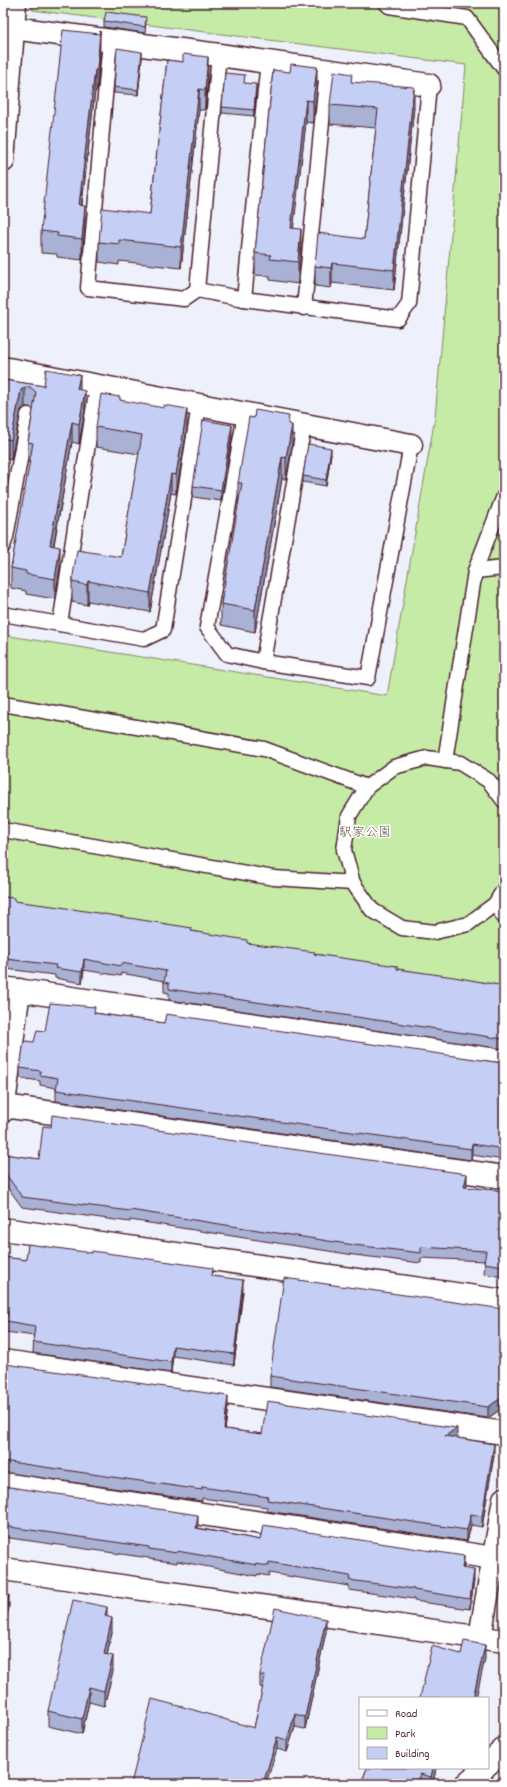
<svg xmlns="http://www.w3.org/2000/svg" width="507" height="1787" viewBox="0 0 507 1787" font-family="Dekko,'Klee One',sans-serif">
	<style>
		.green { fill: #c5eba6; stroke: #888568 }
		.lines { fill: none; stroke-linecap: round; stroke-linejoin: round }
		.lane-casing { stroke: #4a1f2b; stroke-width: 17 }
		.street-casing { stroke: #4a1f2b; stroke-width: 25 }
		.secondary-casing { stroke: #4a1f2b; stroke-width: 25 }
		.lane { stroke: #fff; stroke-width: 14 }
		.street { stroke: #fff; stroke-width: 22 }
		.secondary { stroke: #fff; stroke-width: 22 }
		.wall { fill: #a9b2d4; stroke: #4a1f2b }
		.shaded-wall { fill: #8a91ac; stroke: #4a1f2b }
		.building { fill: #c5cff6; stroke: #4a1f2b }
		.labels { text-anchor: middle; stroke-width: 3; stroke-linejoin: round; paint-order: stroke }
		.park-label { font-size: 13px; fill: #69524a; stroke: #fff }
	</style>
	<rect width="100%" height="100%" fill="#eef1fc"/>
	<filter id="ink" filterUnits="userSpaceOnUse"><feTurbulence type="fractalNoise" baseFrequency=".025" numOctaves="2"/><feDisplacementMap in="SourceGraphic" scale="8" xChannelSelector="R" yChannelSelector="G"/><feConvolveMatrix kernelMatrix="1 2 1 2 8 2 1 2 1" color-interpolation-filters="sRGB"/></filter>
	<g filter="url(#ink)">
		<polygon class="green" points="33,3 504,3 504,993 3,911 3,635 387,696 435,417 466,65 32,10"/>
		<g class="lines">
			<defs>
				<g id="lane">
					<polyline points="386,3 389,6 467,18 504,69"/>
					<polyline points="110,40 88,288 184,299 197,290"/>
					<polyline points="219,55 197,290 244,299 398,319 409,304 429,85"/>
					<polyline points="244,299 268,61"/>
					<polyline points="304,308 327,70"/>
					<polyline points="245,414 207,627 227,654 263,662"/>
					<polyline points="304,425 263,662 368,678 411,445"/>
					<polyline points="3,546 6,537 28,415"/>
					<polyline points="475,571 504,568"/>
					<polyline points="3,614 144,639 163,630 199,405"/>
					<polyline points="60,624 97,386"/>
					<polyline points="3,704 264,749 367,787"/>
					<polyline points="445,761 475,571 504,496"/>
					<polyline points="504,801 489,781 460,763 427,758 394,767 367,787 349,816 344,850 353,883 372,910 402,928 435,932 468,924 495,904 504,889"/>
					<polyline points="3,830 274,878 353,883"/>
					<polyline points="495,904 504,917"/>
				</g>
				<g id="street">
					<polyline points="13,28 219,55 429,85"/>
					<polyline points="3,161 15,3"/>
					<polyline points="3,368 411,445"/>
					<polyline points="3,988 504,1061"/>
					<polyline points="4,1106 504,1177"/>
					<polyline points="3,1111 19,990"/>
					<polyline points="3,1361 504,1433"/>
					<polyline points="3,1484 494,1558"/>
					<polyline points="3,1569 504,1641"/>
					<polyline points="480,1637 504,1499"/>
					<polyline points="488,1764 504,1749"/>
					<polyline points="466,1784 484,1768"/>
				</g>
				<polyline id="secondary" points="3,1229 504,1301"/>
			</defs>
			<use href="#lane" class="lane-casing"/>
			<use href="#street" class="street-casing"/>
			<use href="#secondary" class="secondary-casing"/>
			<use href="#lane" class="lane"/>
			<use href="#street" class="street"/>
			<use href="#secondary" class="secondary"/>
		</g>
		<g class="wall">
			<polygon points="104,21 146,23 145,33 104,27"/>
			<polygon points="100,52 97,91 95,91 82,205 85,227 82,260 57,257 57,254 41,253 41,231"/>
			<polygon points="142,58 138,95 114,93 114,87"/>
			<polygon points="167,60 208,77 205,110 199,110 181,268 119,261 119,265 99,262 99,242 150,214"/>
			<polygon points="273,70 317,89 313,123 306,122 293,228 301,251 298,284 270,280 270,276 255,275 255,253"/>
			<polygon points="352,82 414,107 394,290 332,283 331,288 315,286 315,266 364,239 376,128 330,124 330,105"/>
			<polygon points="245,83 256,90 254,116 222,113 222,107"/>
			<polygon points="4,380 44,386 80,390 85,411 79,444 72,442 54,545 60,567 55,599 26,594 26,591 11,588 11,568 30,463 28,462 28,442 33,410 30,407 25,407 21,410 11,460 3,458 3,389"/>
			<polygon points="120,400 187,429 176,494 171,493 150,612 88,601 87,605 72,602 72,582 121,557 139,454 96,447 96,427"/>
			<polygon points="289,425 292,447 286,479 282,479 255,632 221,625 221,604 239,504 238,504 238,483"/>
			<polygon points="232,436 221,501 193,497 193,486"/>
			<polygon points="331,454 326,486 303,482 303,476"/>
			<polygon points="3,897 14,901 192,931 247,944 315,954 397,969 504,986 504,1049 169,1000 169,993 164,992 164,981 121,973 121,976 84,970 82,983 55,978 55,975 6,969 6,961 3,961"/>
			<polygon points="95,1014 164,1023 504,1063 504,1160 472,1155 471,1160 56,1101 56,1088 40,1085 40,1081 20,1078 20,1068 34,1042 45,1031"/>
			<polygon points="3,1154 39,1159 467,1184 466,1187 504,1191 504,1277 484,1274 485,1261 421,1258 421,1263 354,1255 130,1220 130,1222 22,1207 3,1181"/>
			<polygon points="3,1257 26,1260 213,1276 243,1291 234,1365 173,1356 171,1373 33,1353 34,1336 6,1332 6,1322 3,1322"/>
			<polygon points="504,1309 504,1407 488,1418 270,1387 270,1376"/>
			<polygon points="3,1374 228,1406 225,1429 262,1434 457,1438 494,1455 482,1527 471,1525 467,1541 267,1511 267,1507 202,1498 202,1501 3,1472"/>
			<polygon points="3,1486 198,1526 198,1528 260,1540 464,1566 464,1568 474,1580 470,1609 414,1601 414,1599 349,1590 349,1586 269,1573 269,1576 257,1574 257,1576 177,1561 177,1563 149,1559 149,1558 3,1537"/>
			<polygon points="107,1617 112,1633 107,1655 113,1671 104,1706 89,1702 82,1734 48,1726 48,1711"/>
			<polygon points="326,1632 305,1729 295,1727 287,1752 277,1749 254,1728 263,1688 260,1687 260,1675"/>
			<polygon points="367,1768 436,1768 433,1784 361,1784"/>
		</g>
		<g class="shaded-wall">
			<polygon points="100,31 100,52 97,91 97,70"/>
			<polygon points="142,52 142,58 138,95 138,90"/>
			<polygon points="208,57 208,77 205,110 205,90"/>
			<polygon points="317,67 317,89 313,123 313,101"/>
			<polygon points="95,70 95,91 79,226 79,205"/>
			<polygon points="256,84 256,90 254,116 254,110"/>
			<polygon points="414,87 414,107 394,290 394,270"/>
			<polygon points="199,89 199,110 181,268 181,247"/>
			<polygon points="306,100 306,122 291,249 291,228"/>
			<polygon points="85,206 85,227 82,260 82,239"/>
			<polygon points="301,229 301,251 298,284 298,262"/>
			<polygon points="332,263 332,283 331,288 331,268"/>
			<polygon points="80,375 80,395 77,389"/>
			<polygon points="25,387 25,407 21,410 11,460 11,440 21,390"/>
			<polygon points="85,391 85,411 79,444 79,424"/>
			<polygon points="187,409 187,429 176,494 176,475"/>
			<polygon points="72,422 72,442 50,565 50,545"/>
			<polygon points="232,425 232,436 221,501 221,490"/>
			<polygon points="292,425 292,447 286,479 286,458"/>
			<polygon points="331,448 331,454 326,486 326,480"/>
			<polygon points="282,457 282,479 255,632 255,610"/>
			<polygon points="171,474 171,493 150,612 150,593"/>
			<polygon points="60,547 60,567 55,599 55,579"/>
			<polygon points="88,581 88,601 87,605 87,585"/>
			<polygon points="84,959 84,970 82,983 82,972"/>
			<polygon points="472,1144 472,1155 471,1160 471,1149"/>
			<polygon points="467,1174 467,1184 464,1197 464,1187"/>
			<polygon points="243,1280 243,1291 234,1365 234,1354"/>
			<polygon points="173,1346 173,1356 171,1373 171,1362"/>
			<polygon points="228,1396 228,1406 224,1440 224,1429"/>
			<polygon points="504,1396 504,1407 488,1418 488,1407"/>
			<polygon points="457,1428 457,1439 445,1436"/>
			<polygon points="494,1444 494,1455 482,1527 482,1516"/>
			<polygon points="471,1514 471,1525 467,1541 467,1530"/>
			<polygon points="198,1515 198,1526 196,1539 196,1528"/>
			<polygon points="464,1556 464,1566 462,1579 462,1568"/>
			<polygon points="474,1570 474,1580 470,1609 470,1599"/>
			<polygon points="9,1595 9,1607 3,1634 3,1621"/>
			<polygon points="107,1607 107,1622 105,1616"/>
			<polygon points="112,1618 112,1633 104,1669 104,1654"/>
			<polygon points="326,1619 326,1632 305,1729 305,1717"/>
			<polygon points="485,1645 485,1659 476,1698 473,1698"/>
			<polygon points="113,1656 113,1671 104,1706 104,1691"/>
			<polygon points="89,1687 89,1702 82,1734 82,1719"/>
			<polygon points="295,1714 295,1727 287,1752 287,1740"/>
			<polygon points="277,1737 277,1749 266,1784 263,1784"/>
			<polygon points="433,1768 436,1768 433,1784 431,1784 431,1777"/>
			<polygon points="420,1774 420,1784 416,1784"/>
		</g>
		<g class="building">
			<polygon points="106,12 146,17 145,27 104,21"/>
			<polygon points="63,30 100,34 100,31 97,70 95,70 79,205 85,206 82,239 57,236 58,233 41,231"/>
			<polygon points="117,48 142,52 138,90 114,87"/>
			<polygon points="183,54 208,57 205,90 199,89 181,247 119,240 119,244 99,242 102,208 150,214 167,60 183,62"/>
			<polygon points="291,64 317,67 313,101 306,100 291,228 301,229 298,262 270,259 271,255 255,253 273,70 290,72"/>
			<polygon points="334,71 352,74 351,82 414,87 394,270 332,263 331,268 315,266 318,233 364,239 378,109 330,105"/>
			<polygon points="225,73 245,75 244,83 256,84 254,110 222,107"/>
			<polygon points="46,369 80,375 77,389 85,391 79,424 72,422 50,545 60,547 55,579 26,574 26,571 11,568 33,443 28,442 36,392 30,387 25,387 21,390 11,440 3,438 3,389 4,380 44,386"/>
			<polygon points="101,394 120,397 120,400 164,408 164,405 187,409 176,475 171,474 150,593 88,581 87,585 72,582 77,550 121,557 142,435 96,427"/>
			<polygon points="255,410 289,416 288,424 292,425 286,458 282,457 255,610 221,604 242,483 238,483 249,417 254,418"/>
			<polygon points="203,420 232,425 221,490 193,486"/>
			<polygon points="308,444 331,448 326,480 303,476"/>
			<polygon points="3,897 14,898 14,901 60,907 192,928 191,931 247,940 247,943 315,952 314,954 397,966 397,969 454,977 504,986 504,1039 169,989 169,983 164,982 166,971 121,963 121,966 84,959 82,972 55,968 56,965 6,959 7,951 3,950"/>
			<polygon points="50,1003 95,1007 94,1013 164,1023 166,1014 502,1063 504,1063 504,1149 472,1144 471,1149 56,1090 58,1078 40,1075 41,1071 20,1068 24,1041 34,1042 37,1030 45,1031"/>
			<polygon points="52,1115 467,1174 464,1187 504,1191 504,1266 484,1263 486,1251 421,1247 421,1253 354,1245 130,1210 130,1211 22,1197 3,1170 3,1154 39,1159 43,1126 51,1127"/>
			<polygon points="28,1244 92,1253 92,1251 213,1268 212,1276 243,1280 234,1354 173,1346 171,1362 33,1342 35,1326 6,1321 8,1312 3,1312 3,1257 26,1260"/>
			<polygon points="284,1278 504,1309 504,1396 488,1407 270,1376"/>
			<polygon points="5,1364 228,1396 224,1429 262,1434 267,1401 457,1428 445,1436 494,1444 482,1516 471,1514 467,1530 267,1500 268,1497 202,1487 202,1490 3,1461 3,1374"/>
			<polygon points="3,1486 198,1515 196,1528 260,1540 263,1525 464,1556 462,1568 474,1570 470,1599 414,1590 414,1589 349,1580 350,1576 269,1562 269,1566 256,1564 257,1565 177,1551 177,1553 149,1549 149,1547 3,1526"/>
			<polygon points="3,1594 9,1595 3,1621"/>
			<polygon points="73,1600 107,1607 105,1616 112,1618 104,1654 113,1656 104,1691 89,1687 82,1719 48,1711"/>
			<polygon points="275,1608 326,1619 305,1717 295,1714 287,1740 277,1737 263,1784 131,1784 152,1699 194,1710 254,1728 265,1676 260,1675"/>
			<polygon points="464,1641 485,1645 473,1698 420,1698 432,1646 461,1654"/>
			<polygon points="367,1768 433,1768 431,1777 420,1774 416,1784 361,1784"/>
		</g>
	</g>
	<g class="labels">
		<g class="park-label">
			<text x="365" y="836">駅家公園</text>
		</g>
	</g>
	<rect width="507" height="1787" fill="none" stroke="#fff" stroke-width="16"/>
	<rect x="8" y="8" width="491" height="1771" fill="none" stroke="#4a1f2b" stroke-width="1.5" filter="url(#ink)"/>
	<rect x="359" y="1697" width="130" height="72" fill="#ffffff" stroke="#b7a5aa"/>
	<rect x="367" y="1710" width="20" height="6" fill="#ffffff" stroke="#b7a5aa"/>
	<text x="395" y="1717" font-size="12" fill="#4a1f2b">Road</text>
	<rect x="367" y="1727" width="20" height="12" fill="#c5eba6" stroke="#b7a5aa"/>
	<text x="395" y="1737" font-size="12" fill="#4a1f2b">Park</text>
	<rect x="367" y="1747" width="20" height="12" fill="#c5cff6" stroke="#b7a5aa"/>
	<text x="395" y="1757" font-size="12" fill="#4a1f2b">Building</text>
</svg>
